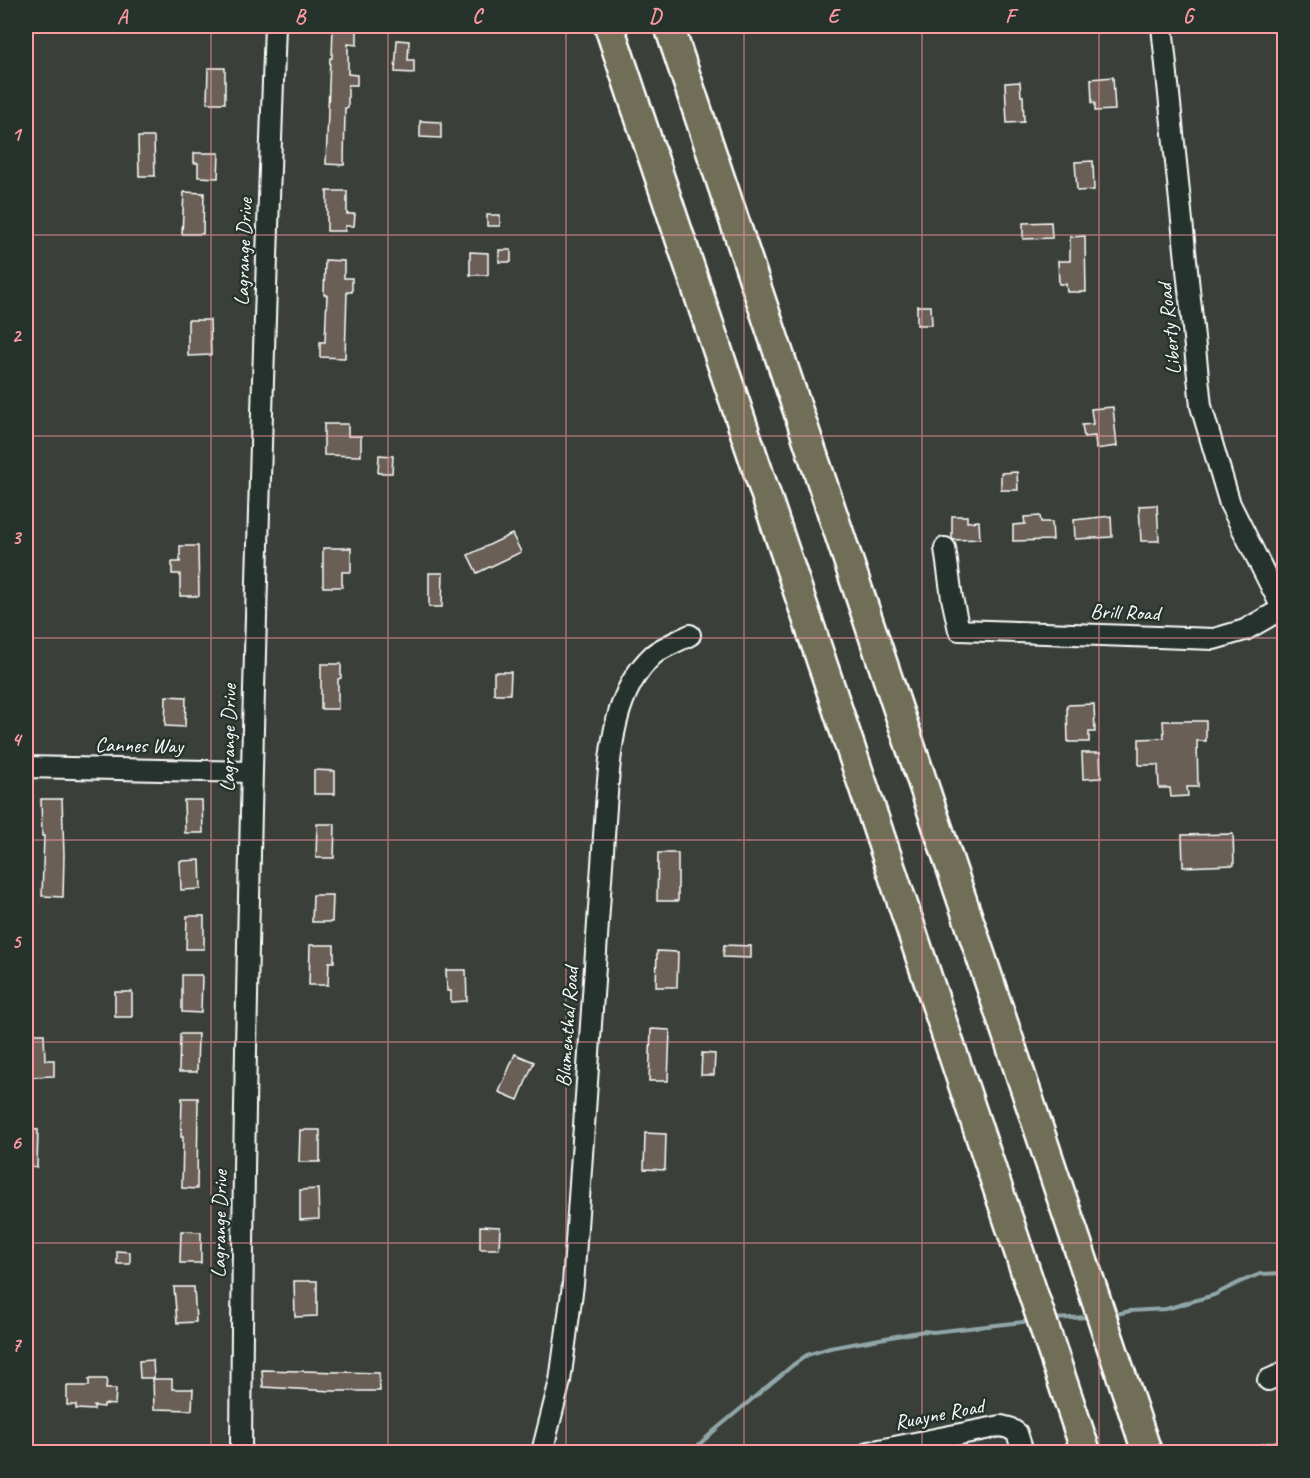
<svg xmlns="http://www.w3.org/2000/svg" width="1310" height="1478" viewBox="0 0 1310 1478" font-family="Caveat,sans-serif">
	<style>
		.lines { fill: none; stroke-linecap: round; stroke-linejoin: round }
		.stream { stroke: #91a6a8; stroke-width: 4 }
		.building { fill: #6a5f56; stroke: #fff; stroke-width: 1.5 }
		.minor-casing { stroke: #fff; stroke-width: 24 }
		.highway-casing { stroke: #fff; stroke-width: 33 }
		.minor { stroke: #26332d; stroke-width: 20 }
		.highway { stroke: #716e59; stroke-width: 28 }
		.grid { fill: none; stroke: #ff9aa2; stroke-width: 1.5; stroke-opacity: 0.55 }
		.labels { text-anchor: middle; stroke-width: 5; stroke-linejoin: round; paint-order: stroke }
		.street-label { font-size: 21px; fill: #fff; stroke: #26332d }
		.neatline { fill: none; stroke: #ff9aa2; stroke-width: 2 }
		.grid-label { font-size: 20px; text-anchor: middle; font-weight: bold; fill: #ff9aa2 }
	</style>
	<rect width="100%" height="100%" fill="#3a4039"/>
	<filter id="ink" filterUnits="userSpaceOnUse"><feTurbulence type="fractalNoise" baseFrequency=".0167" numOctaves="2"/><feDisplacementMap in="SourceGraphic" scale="12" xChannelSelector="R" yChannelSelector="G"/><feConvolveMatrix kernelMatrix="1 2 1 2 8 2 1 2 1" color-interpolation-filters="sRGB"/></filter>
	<g filter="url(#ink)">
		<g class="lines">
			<g class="stream">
				<polyline points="1112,1315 1130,1311 1166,1309 1214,1295 1240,1282 1260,1274 1284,1273"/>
				<polyline points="1052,1319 1089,1317"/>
				<polyline points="691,1452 715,1430 793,1365 807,1355 830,1348 924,1331 933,1332 1032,1321"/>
			</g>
		</g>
		<g class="building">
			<polygon points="333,26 357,27 357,45 348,44 348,74 357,75 357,85 348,85 348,108 345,108 344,165 326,164 330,58 332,58"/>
			<polygon points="397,40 409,41 408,60 414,60 414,73 395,72"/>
			<polygon points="208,68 225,68 225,103 207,103"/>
			<polygon points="1113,77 1115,110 1095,111 1095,103 1092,103 1091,79"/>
			<polygon points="1020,82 1021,96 1023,96 1024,122 1007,123 1005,83"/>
			<polygon points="420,121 441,122 441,138 420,137"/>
			<polygon points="138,137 154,137 155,176 139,176"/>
			<polygon points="194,153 219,153 218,178 198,177 198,163 194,163"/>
			<polygon points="1093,161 1094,190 1077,191 1075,162"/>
			<polygon points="327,191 347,191 347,214 355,214 354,226 345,226 345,231 327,231"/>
			<polygon points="184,192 204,193 203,234 182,234"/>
			<rect x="487" y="215" width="13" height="11"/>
			<polygon points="1051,222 1052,238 1023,239 1023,223"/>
			<polygon points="1085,236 1086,292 1067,292 1066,284 1059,284 1058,261 1070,261 1070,237"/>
			<rect x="499" y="250" width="12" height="12"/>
			<polygon points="470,252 488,253 488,275 470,275"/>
			<polygon points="325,260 344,261 344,278 352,278 352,292 347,292 345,358 320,357 320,342 325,342 327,295 324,295"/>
			<polygon points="917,306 931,306 932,325 917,325"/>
			<polygon points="188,320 210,320 211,355 188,356"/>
			<polygon points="1113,407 1117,446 1096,449 1095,436 1084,437 1082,425 1093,424 1091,409"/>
			<polygon points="324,424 348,424 348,436 361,436 361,456 324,455"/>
			<polygon points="379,455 393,456 392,473 378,473"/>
			<polygon points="1017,472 1018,490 1001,490 1001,473"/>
			<polygon points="1157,505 1159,541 1141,541 1139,506"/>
			<polygon points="952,516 967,516 967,522 979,521 980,539 954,540 952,539"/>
			<polygon points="1040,516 1041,522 1052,522 1053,540 1013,541 1013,525 1025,524 1024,517"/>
			<polygon points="1111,516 1112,537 1075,539 1074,520"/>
			<polygon points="512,534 521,552 477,573 468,555"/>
			<polygon points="180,546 198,546 199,596 180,596 180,574 172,574 172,562 180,562"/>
			<polygon points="323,548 351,548 351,572 342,572 342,587 323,587"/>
			<polygon points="429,573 443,573 442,607 429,607"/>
			<polygon points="321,664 341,664 341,678 338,679 338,709 321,709"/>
			<polygon points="494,672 511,672 510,694 494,694"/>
			<polygon points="166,696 186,697 185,727 165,726"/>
			<polygon points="1094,704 1095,732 1089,732 1089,742 1068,742 1067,705"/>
			<polygon points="1163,721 1206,721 1206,741 1197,741 1198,787 1187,787 1188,796 1171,797 1170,788 1159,788 1158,765 1139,765 1139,739 1164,738"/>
			<polygon points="1082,753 1100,753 1101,778 1083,779"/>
			<polygon points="314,770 335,771 335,794 314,794"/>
			<polygon points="41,799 62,799 64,855 63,897 42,896 44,836 42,836"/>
			<polygon points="184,800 202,800 203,833 185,833"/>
			<polygon points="317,824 335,824 334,858 316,858"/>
			<polygon points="1233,834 1234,865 1183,867 1182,835"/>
			<polygon points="658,853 678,853 678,901 657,901"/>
			<polygon points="200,860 201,889 181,890 180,861"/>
			<polygon points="313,895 333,895 332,922 312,922"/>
			<polygon points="187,916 204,916 204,949 186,949"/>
			<polygon points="310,945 334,945 334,962 329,962 328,985 309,985"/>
			<polygon points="724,945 751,946 751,958 723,957"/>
			<polygon points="657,951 678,952 677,987 656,987"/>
			<polygon points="446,970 466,970 467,1001 451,1002 451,991 447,991"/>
			<polygon points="182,975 202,975 201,1013 182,1012"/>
			<rect x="115" y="992" width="17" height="25"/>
			<polygon points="651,1029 670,1030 668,1081 649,1081"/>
			<polygon points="26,1034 44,1034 45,1060 54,1060 54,1076 27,1077"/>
			<polygon points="180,1034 198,1034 197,1072 179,1072"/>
			<polygon points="702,1053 715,1054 714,1075 701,1075"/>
			<polygon points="515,1054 534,1062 518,1100 499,1092"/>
			<polygon points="182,1098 198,1098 197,1189 182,1188 183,1137 181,1137"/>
			<polygon points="26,1129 38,1130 37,1167 26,1166"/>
			<polygon points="300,1130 320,1130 320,1162 299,1162"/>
			<polygon points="645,1133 666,1134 665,1170 644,1169"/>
			<polygon points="318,1189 319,1219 300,1220 300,1190"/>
			<polygon points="480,1226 500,1227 499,1249 480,1249"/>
			<polygon points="181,1231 201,1232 201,1263 180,1263"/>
			<polygon points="117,1251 130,1252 130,1264 117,1264"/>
			<polygon points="294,1281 317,1281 317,1316 295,1317"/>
			<polygon points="174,1287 194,1287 196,1322 177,1323"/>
			<polygon points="153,1360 154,1378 140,1378 139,1361"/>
			<polygon points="262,1370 379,1373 380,1391 331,1391 263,1387"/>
			<polygon points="89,1379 107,1379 106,1389 116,1389 115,1405 104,1404 104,1407 94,1406 94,1410 76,1409 76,1405 67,1405 67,1386 89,1386"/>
			<polygon points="153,1379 172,1379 172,1389 193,1389 192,1410 154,1409"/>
			<polygon points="1278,1441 1280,1452 1246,1452 1246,1447"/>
		</g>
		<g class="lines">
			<defs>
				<g id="minor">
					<polyline points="1162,26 1201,406 1230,504 1284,612"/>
					<polyline points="945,548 952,598 959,630 1214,639 1245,630 1282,609"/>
					<polyline points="26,767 251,772"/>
					<polyline points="1268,1380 1284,1373"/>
					<path d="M241 1452C244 977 258 501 275 26"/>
					<path d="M542 1452 560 1381 573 1285 606 807C610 755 612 693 653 655 662 647 679 641 690 635"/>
					<polyline points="869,1452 1001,1426 1009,1428 1017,1433 1023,1452"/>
				</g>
				<g id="highway">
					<polyline points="609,26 1086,1452"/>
					<polyline points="669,26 1147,1452"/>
				</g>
			</defs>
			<use href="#minor" class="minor-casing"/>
			<use href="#highway" class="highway-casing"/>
			<use href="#minor" class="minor"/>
			<use href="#highway" class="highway"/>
		</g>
	</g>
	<path class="grid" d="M211 26V1452M388 26V1452M566 26V1452M744 26V1452M922 26V1452M1099 26V1452M26 235H1284M26 436H1284M26 638H1284M26 840H1284M26 1042H1284M26 1243H1284"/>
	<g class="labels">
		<g class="street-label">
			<text transform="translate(243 252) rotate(-88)" y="7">Lagrange Drive</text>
			<text transform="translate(1169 329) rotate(-96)" y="7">Liberty Road</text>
			<text transform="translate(1125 612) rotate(2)" y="7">Brill Road</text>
			<text transform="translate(228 738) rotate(-89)" y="7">Lagrange Drive</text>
			<text transform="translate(139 745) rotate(1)" y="7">Cannes Way</text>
			<text transform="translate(567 1027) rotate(-86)" y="7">Blumenthal Road</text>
			<text transform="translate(219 1224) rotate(-89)" y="7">Lagrange Drive</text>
			<text transform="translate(939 1414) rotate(-11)" y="7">Ruayne Road</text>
		</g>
	</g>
	<rect width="1310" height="1478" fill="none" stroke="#26332d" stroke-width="66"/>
	<rect x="33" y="33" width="1244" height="1412" class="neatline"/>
	<g class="grid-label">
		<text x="122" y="23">A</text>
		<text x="300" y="23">B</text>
		<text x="477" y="23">C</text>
		<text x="655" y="23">D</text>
		<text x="833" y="23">E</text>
		<text x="1010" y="23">F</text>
		<text x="1188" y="23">G</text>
		<text x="16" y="141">1</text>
		<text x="16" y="342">2</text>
		<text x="16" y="544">3</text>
		<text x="16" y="746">4</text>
		<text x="16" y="948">5</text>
		<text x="16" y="1149">6</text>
		<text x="16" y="1351">7</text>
	</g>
</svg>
